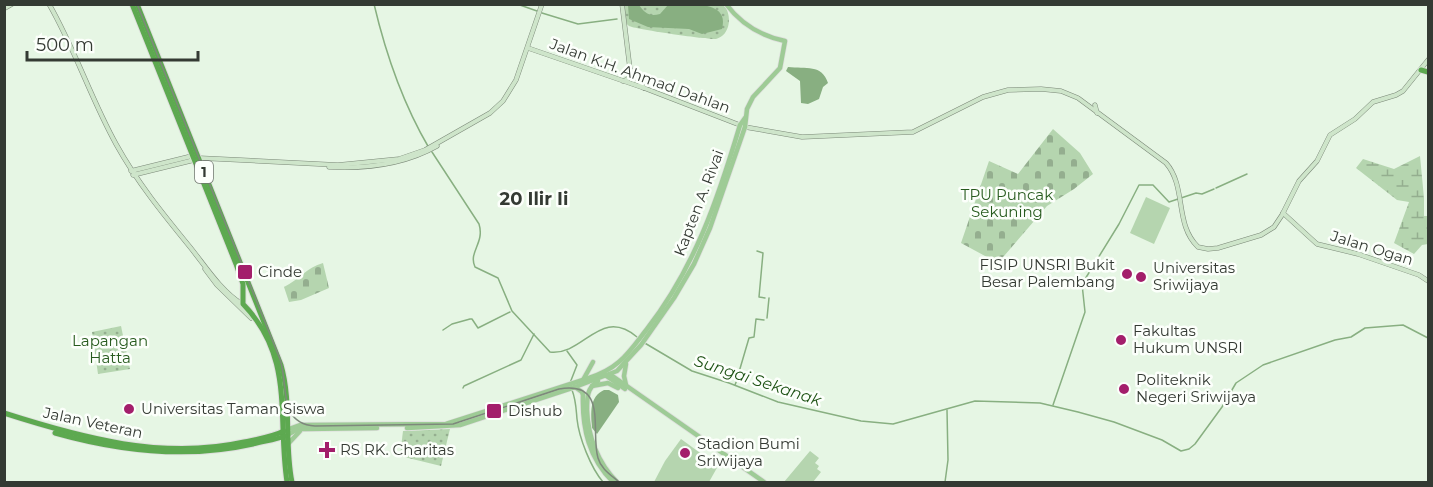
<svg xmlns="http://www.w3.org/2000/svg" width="1433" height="487" viewBox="0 0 1433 487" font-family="Montserrat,sans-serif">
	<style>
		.grass { fill: #b5d5af }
		.wetland { fill: url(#wetland-marsh) }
		.cemetery { fill: url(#cemetery-stones) }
		.park { fill: url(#park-dots) }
		.water { fill: #88af81 }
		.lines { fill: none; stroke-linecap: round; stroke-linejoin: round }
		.stream { stroke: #88af81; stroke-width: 1.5 }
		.secondary-casing { stroke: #7b8878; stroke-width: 5 }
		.primary-casing { stroke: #dfdfde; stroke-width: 6 }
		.highway-casing { stroke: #dfdfde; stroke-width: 7 }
		.secondary { stroke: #cee5ca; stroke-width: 4 }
		.primary { stroke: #9ecb96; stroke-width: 4.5 }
		.highway { stroke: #5da950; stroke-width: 5 }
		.tram { stroke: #7e887c; stroke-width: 1.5 }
		.poi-dot { fill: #a31e6b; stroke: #fcfffb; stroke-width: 2 }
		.labels { text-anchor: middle; stroke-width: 5; stroke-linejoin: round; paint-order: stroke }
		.shield { fill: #fcfffb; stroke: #70756f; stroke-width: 1.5 }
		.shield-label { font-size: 14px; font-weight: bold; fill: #343a33 }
		.street-label { font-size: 15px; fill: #343a33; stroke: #fcfffb }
		.park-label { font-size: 15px; fill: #275b1e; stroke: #fcfffb }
		.poi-label { font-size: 15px; fill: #343a33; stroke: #fcfffb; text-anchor: start }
		.water-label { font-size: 16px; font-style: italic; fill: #1e5315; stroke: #fcfffb }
		.quarter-label { font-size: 18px; font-weight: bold; fill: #343a33; stroke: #fcfffb }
	</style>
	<defs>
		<pattern id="wetland-marsh" width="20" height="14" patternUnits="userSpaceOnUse" patternTransform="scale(1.5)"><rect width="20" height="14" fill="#b5d5af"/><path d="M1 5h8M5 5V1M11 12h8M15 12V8" fill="none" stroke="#94ae8f"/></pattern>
		<pattern id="cemetery-stones" width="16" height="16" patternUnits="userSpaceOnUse" patternTransform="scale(1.5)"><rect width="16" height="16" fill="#b5d5af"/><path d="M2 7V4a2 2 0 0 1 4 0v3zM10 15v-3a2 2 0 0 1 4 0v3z" fill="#94ae8f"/></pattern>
		<pattern id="park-dots" width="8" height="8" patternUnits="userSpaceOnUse" patternTransform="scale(1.5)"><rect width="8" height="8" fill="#b5d5af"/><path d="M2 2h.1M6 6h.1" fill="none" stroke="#94ae8f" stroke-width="1.8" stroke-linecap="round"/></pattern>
	</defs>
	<rect width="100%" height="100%" fill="#e6f6e4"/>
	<g class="grass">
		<polygon points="1146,197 1170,208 1154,244 1130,233"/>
		<polygon points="681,439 718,466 709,482 654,482 665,461"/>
		<polygon points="810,451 819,458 815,463 819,466 817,469 821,472 813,482 784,482"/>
	</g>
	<polygon class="wetland" points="1420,156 1424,198 1424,216 1428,216 1428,244 1422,245 1414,254 1394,243 1409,202 1397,200 1356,168 1363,159 1394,169"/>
	<g class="cemetery">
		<polygon points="1053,129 1080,153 1093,174 1074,189 1047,206 998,263 961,243 989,161 1018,174"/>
		<path d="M323 263 329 288 301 300 289 302 284 287C299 280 307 267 323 263Z"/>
	</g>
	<g class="park">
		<path d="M623 5H724C732 15 731 35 716 39 710 40 634 29 629 26 623 22 624 11 623 5Z"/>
		<polygon points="121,326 130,369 98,374 92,332"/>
		<polygon points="450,429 441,466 400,456 403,431"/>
	</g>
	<g class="water">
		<path d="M628 5H639C645 13 649 17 660 14L668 5C690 4 730 0 722 29L702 34 689 29 648 27 629 19Z"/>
		<path d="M788 67C806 69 822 64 828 83L823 87 819 99 808 104 801 103 800 81 786 71Z"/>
		<path d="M604 390H609L618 395 619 402 597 434 592 428C591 413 589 397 604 390Z"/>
	</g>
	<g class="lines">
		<g class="stream">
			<path d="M374 4C386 55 402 102 429 148"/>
			<polyline points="517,4 537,11"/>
			<polyline points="542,13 578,24 617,19"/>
			<path d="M432 152 479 224C485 243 468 252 475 267L498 278 512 311 550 352C584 356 600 306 637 337"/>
			<polyline points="1216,188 1247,174"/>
			<polyline points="757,251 763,253 759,297 765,298"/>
			<polyline points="767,318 769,298"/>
			<polyline points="443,330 452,324 470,319 472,319 478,328 510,312"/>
			<polyline points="643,342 692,371 729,383 778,402 861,421 893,424 975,401 1040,403 1078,412 1114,422 1162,440 1181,451 1189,449 1195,444 1222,407 1236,383 1263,365 1335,340 1351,337 1365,328 1403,325 1428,338"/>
			<polyline points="567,351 577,365 570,383"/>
			<polyline points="739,372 749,338 754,337 756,319 764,320"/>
			<polyline points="735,385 738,377"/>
			<polyline points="463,388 464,386 521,360 534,334"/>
			<path d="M572 390C576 400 576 408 577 419 579 438 591 468 603 482"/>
			<polyline points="1053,405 1085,312 1082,284 1119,224 1139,185 1153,185 1169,202 1196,193 1202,194 1214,189"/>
			<polyline points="945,482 948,460 947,410"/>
		</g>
		<defs>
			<g id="secondary">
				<path d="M49 4C75 49 91 99 116 144 137 182 163 214 190 247 206 267 221 291 242 304"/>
				<polyline points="622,4 630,69 628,79 623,81"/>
				<polyline points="4,5 5,4"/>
				<polyline points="5,8 12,4"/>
				<path d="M528 48 644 88 745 127 802 137 913 132 983 97 1008 90 1041 89 1061 91 1078 98 1166 163C1187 187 1174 224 1198 247L1208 249 1218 248 1261 235 1274 227 1282 215 1299 181 1317 161 1330 135 1355 119 1373 102 1396 95 1403 91 1428 60"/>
				<polyline points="631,70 644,88"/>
				<polyline points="1095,105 1097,113"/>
				<polyline points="199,158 338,165 399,159 425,150 490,113 503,101 516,80 542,4"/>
				<path d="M329 167C366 169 405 164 437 146"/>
				<polyline points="131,171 192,156"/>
				<polyline points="133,175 194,160"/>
				<polyline points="1283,213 1317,244 1358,254 1419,275 1428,281"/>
				<polyline points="205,269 217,285 251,318"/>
			</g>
			<g id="primary">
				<polyline points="626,364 624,376 626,385"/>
				<polyline points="605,375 625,389"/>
				<polyline points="611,375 764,482"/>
				<polyline points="583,380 593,362"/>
				<path d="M598 381C587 388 587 397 587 410 588 437 598 463 617 482"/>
				<polyline points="592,386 608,383 618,388"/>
				<path d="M575 387 617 371 641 345 674 298 694 264 710 228 745 127 747 109 753 97 780 68 785 41C761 36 741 24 726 4"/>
				<path d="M407 428 460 425 575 387 582 392 583 395C582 429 589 458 613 482"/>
				<path d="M289 429 300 425 446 424 589 378C620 368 628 353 647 329 695 267 718 199 740 125L745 118"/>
				<polyline points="289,434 298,429 305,429 377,428"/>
				<polyline points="288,444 300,431"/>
			</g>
			<g id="highway">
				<path d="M132 4 236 264 243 284V304C295 357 277 418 287 482"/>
				<path d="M137 4 281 365C292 403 284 443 292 482"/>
				<polyline points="1421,70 1428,72"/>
				<path d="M4 413C82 438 163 460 244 442 258 439 272 437 284 431"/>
				<path d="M55 433C119 451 187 459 253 444 264 441 275 440 285 436"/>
			</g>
		</defs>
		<use href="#secondary" class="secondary-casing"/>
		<use href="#primary" class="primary-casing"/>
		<use href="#highway" class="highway-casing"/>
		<use href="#secondary" class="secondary"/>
		<use href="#primary" class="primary"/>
		<use href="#highway" class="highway"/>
		<path class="tram" d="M137 4 280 359C289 385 277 423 315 426L453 424 559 389C609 380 590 432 598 458 601 469 611 475 619 482"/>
	</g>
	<g class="poi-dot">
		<rect x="237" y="264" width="16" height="16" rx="3"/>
		<circle cx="1127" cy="274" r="6"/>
		<circle cx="1141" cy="277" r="6"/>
		<circle cx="1121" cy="340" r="6"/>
		<circle cx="1124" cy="389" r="6"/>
		<circle cx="129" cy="409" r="6"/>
		<rect x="486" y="403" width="16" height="16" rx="3"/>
		<path d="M324 441h6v6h6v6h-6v6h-6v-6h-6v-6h6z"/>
		<circle cx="685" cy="453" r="6"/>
	</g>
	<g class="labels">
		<rect class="shield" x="195" y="161" width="18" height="22" rx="4.5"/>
		<g class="shield-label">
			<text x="204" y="177">1</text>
		</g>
		<g class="street-label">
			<text transform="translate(640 76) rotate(20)" y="5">Jalan K.H. Ahmad Dahlan</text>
			<text transform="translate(699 203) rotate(-69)" y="5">Kapten A. Rivai</text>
			<text transform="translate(1372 248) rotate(17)" y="5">Jalan Ogan</text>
			<text transform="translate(93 423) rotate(12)" y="5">Jalan Veteran</text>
		</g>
		<g class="park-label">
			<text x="1007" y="200">TPU Puncak<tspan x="1007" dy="17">Sekuning</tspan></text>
			<text x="110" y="346">Lapangan<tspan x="110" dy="17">Hatta</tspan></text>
		</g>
		<g class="poi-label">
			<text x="1115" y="270" text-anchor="end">FISIP UNSRI Bukit<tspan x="1115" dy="17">Besar Palembang</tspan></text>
			<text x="1153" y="273">Universitas<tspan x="1153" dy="17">Sriwijaya</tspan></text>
			<text x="258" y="277">Cinde</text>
			<text x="1133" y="336">Fakultas<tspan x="1133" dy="17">Hukum UNSRI</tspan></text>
			<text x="1136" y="385">Politeknik<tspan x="1136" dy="17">Negeri Sriwijaya</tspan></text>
			<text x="141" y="414">Universitas Taman Siswa</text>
			<text x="508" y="416">Dishub</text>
			<text x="697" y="449">Stadion Bumi<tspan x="697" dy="17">Sriwijaya</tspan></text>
			<text x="340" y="455">RS RK. Charitas</text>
		</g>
		<g class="water-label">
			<text transform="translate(758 380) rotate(18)" y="6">Sungai Sekanak</text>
		</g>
		<g class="quarter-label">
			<text x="534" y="205">20 Ilir Ii</text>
		</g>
	</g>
	<rect width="1433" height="487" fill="none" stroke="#343a33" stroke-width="12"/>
	<path d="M27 51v9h171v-9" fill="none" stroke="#343a33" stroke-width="3"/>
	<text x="36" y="51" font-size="18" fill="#343a33" stroke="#fcfffb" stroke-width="4.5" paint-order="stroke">500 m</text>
</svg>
